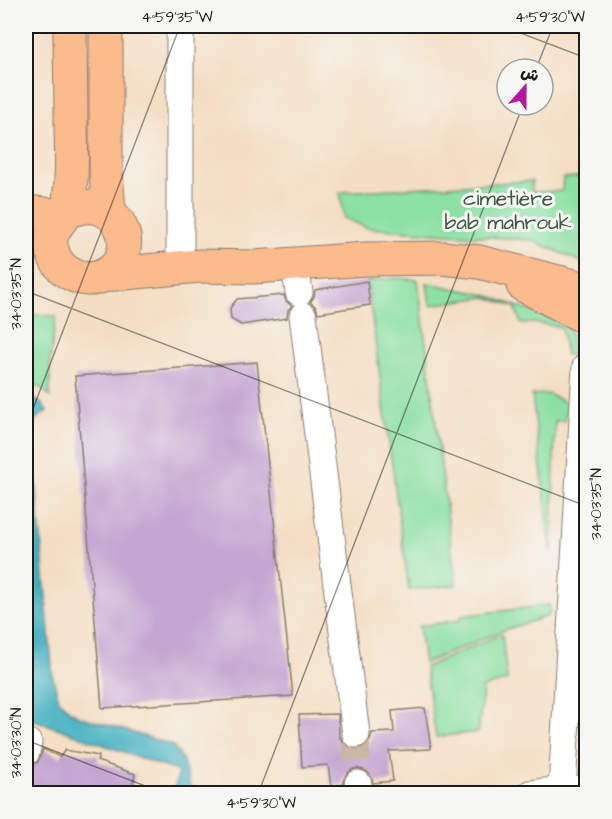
<svg xmlns="http://www.w3.org/2000/svg" width="612" height="819" viewBox="0 0 612 819" font-family="'Architects Daughter','Playpen Sans Arabic',sans-serif">
	<style>
		.green { fill: #8be0a3; stroke: #547e60; stroke-width: 1.5 }
		.water { fill: #43b0c0; stroke: #30666e; stroke-width: 1.5 }
		.building { fill: #c5a5d1 }
		.lines { fill: none; stroke-linecap: round; stroke-linejoin: round }
		.minor-tunnel { stroke: #c9b7a2; stroke-width: 27; stroke-dasharray: 27 14; stroke-linecap: butt }
		.minor-casing { stroke: #887d70; stroke-width: 29 }
		.major-casing { stroke: #887d70; stroke-width: 35 }
		.minor { stroke: #fff; stroke-width: 27 }
		.major { stroke: #fbbb8d; stroke-width: 33 }
		.ticks { fill: none; stroke: #1c1c1c; stroke-width: 1.5; stroke-opacity: 0.45 }
		.labels { text-anchor: middle; stroke-width: 6; stroke-linejoin: round; paint-order: stroke }
		.park-label { font-size: 21px; fill: #3d5744; stroke: #f6f6f2 }
		.neatline { fill: none; stroke: #1c1c1c; stroke-width: 2 }
		.ticks-label { font-size: 15px; text-anchor: middle; fill: #1c1c1c }
	</style>
	<rect width="100%" height="100%" fill="#f6f6f2"/>
	<filter id="ink" filterUnits="userSpaceOnUse"><feTurbulence type="fractalNoise" baseFrequency=".0167" numOctaves="2"/><feDisplacementMap in="SourceGraphic" scale="12" xChannelSelector="R" yChannelSelector="G"/><feConvolveMatrix kernelMatrix="1 2 1 2 8 2 1 2 1" color-interpolation-filters="sRGB"/></filter>
	<filter id="wash" filterUnits="userSpaceOnUse"><feTurbulence type="fractalNoise" baseFrequency=".008" numOctaves="4" result="noise"/><feDisplacementMap in="SourceGraphic" scale="24" xChannelSelector="R" yChannelSelector="G"/><feGaussianBlur stdDeviation="1.35" result="paint"/><feColorMatrix in="noise" values="0 0 0 0 0 0 0 0 0 0 0 0 0 0 0 0 0 1.4 0 .05"/><feComposite in="paint" operator="in"/></filter>
	<g filter="url(#wash)">
		<rect width="100%" height="100%" fill="#f4dec3"/>
		<g class="green">
			<polygon points="586,176 586,264 532,240 368,228 344,218 340,192 532,181 532,192 562,191 563,178"/>
			<polygon points="398,278 418,280 456,585 409,590 367,281"/>
			<path d="M427 283 487 295 563 323C573 332 572 343 572 355H566L561 327 536 323 521 324 515 307 486 297 430 305Z"/>
			<polygon points="26,314 56,316 50,361 50,396 41,388 26,382"/>
			<polygon points="548,394 567,403 565,421 555,421 552,555 532,395"/>
			<polygon points="549,605 549,616 504,630 424,663 419,626 461,620 461,616"/>
			<polygon points="502,634 507,680 483,688 478,732 436,737 425,667"/>
		</g>
		<polygon class="water" points="26,395 41,403 47,411 31,423 53,678 59,700 70,711 79,716 172,745 182,758 191,788 206,793 173,793 179,772 26,717"/>
		<g id="blocks">
			<g class="building">
				<polygon points="367,281 370,305 318,313 316,307 310,302 314,297 315,290"/>
				<polygon points="284,295 286,301 292,306 288,310 287,318 241,325 231,319 230,308 237,299"/>
				<polygon points="257,362 293,696 102,708 75,376"/>
				<polygon points="425,708 431,749 389,751 393,781 373,783 371,776 366,771 357,768 351,770 345,776 342,785 331,786 328,765 302,767 299,715 338,714 339,735 343,743 349,748 357,750 366,746 370,741 372,733 394,732 392,711"/>
				<polygon points="43,749 60,757 65,750 99,756 97,761 135,774 131,794 26,794 26,781 29,767 38,762"/>
			</g>
		</g>
	</g>
	<g filter="url(#ink)">
		<use href="#blocks" fill-opacity="0" stroke="#887d70" stroke-width="1.5"/>
		<g class="lines">
			<polyline class="minor-tunnel" points="356,734 358,784"/>
			<defs>
				<g id="minor">
					<polyline points="180,26 180,261"/>
					<polyline points="295,264 299,292"/>
					<polyline points="303,316 356,734"/>
					<polyline points="586,367 562,790 586,789"/>
					<polyline points="26,752 28,743"/>
					<polyline points="358,794 358,784"/>
					<polyline points="530,794 562,790"/>
				</g>
				<g id="major">
					<polyline points="106,26 106,172 109,212"/>
					<polyline points="26,212 62,216"/>
					<path d="M67 212C117 188 146 252 105 275 85 285 60 274 53 253 46 234 57 226 66 213 70 208 69 196 70 190 73 167 71 144 71 122 71 90 70 58 70 26"/>
					<polyline points="104,275 199,266 254,267 366,259 443,258 479,262 586,289"/>
					<polyline points="523,285 586,318"/>
				</g>
			</defs>
			<use href="#minor" class="minor-casing"/>
			<use href="#major" class="major-casing"/>
			<use href="#minor" class="minor"/>
			<use href="#major" class="major"/>
		</g>
	</g>
	<path class="ticks" d="M502 26 586 58M536 69 553 26M26 291 586 506M26 427 180 26M26 740 166 794M258 794 523 105"/>
	<g class="labels">
		<g class="park-label">
			<text x="508" y="205">cimetière<tspan x="508" dy="24">bab mahrouk</tspan></text>
		</g>
	</g>
	<rect width="612" height="819" fill="none" stroke="#f6f6f2" stroke-width="66"/>
	<g transform="translate(525 87) rotate(21)"><circle r="28" fill="#f6f6f2" stroke="#9f9f9c" stroke-width="1.5"/>
	<path d="M0-4.5L10 22L0 15L-10 22Z" fill="#b5179e"/>
	<text y="-9" font-size="16" font-weight="bold" text-anchor="middle" fill="#1c1c1c">ش</text>
	</g>
	<rect x="33" y="33" width="546" height="753" class="neatline"/>
	<g class="ticks-label">
		<text x="177" y="22">4°59'35"W</text>
		<text x="550" y="22">4°59'30"W</text>
		<text transform="translate(16 294) rotate(-90)" y="5">34°03'35"N</text>
		<text transform="translate(596 504) rotate(-90)" y="5">34°03'35"N</text>
		<text transform="translate(16 743) rotate(-90)" y="5">34°03'30"N</text>
		<text x="261" y="808">4°59'30"W</text>
	</g>
</svg>
